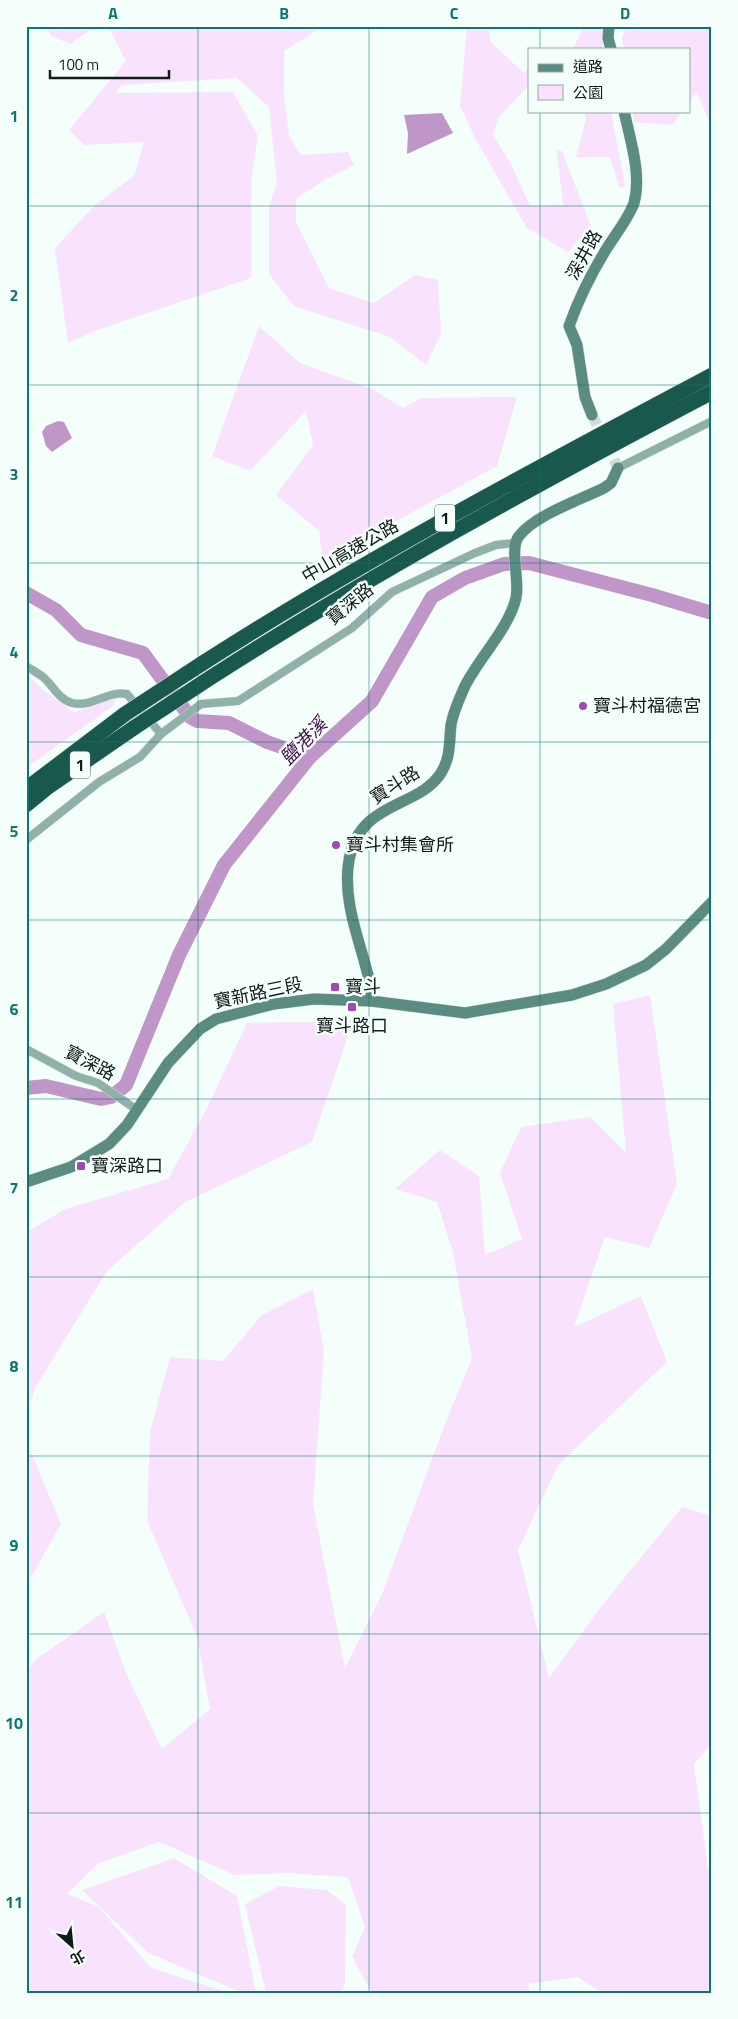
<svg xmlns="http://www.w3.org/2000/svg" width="738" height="2019" viewBox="0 0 738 2019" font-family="'Titillium Web','Noto Sans TC',sans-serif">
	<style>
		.green { fill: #f9e2fd }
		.water { fill: #bf96c7 }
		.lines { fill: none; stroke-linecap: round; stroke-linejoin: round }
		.river { stroke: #bf96c7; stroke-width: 14 }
		.secondary-tunnel { stroke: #d2ddda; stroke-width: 11; stroke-dasharray: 11 5.5; stroke-linecap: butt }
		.street-casing { stroke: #d0dbd8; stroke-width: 9 }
		.secondary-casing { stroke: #d0dbd8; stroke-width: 12 }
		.highway-casing { stroke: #d0dbd8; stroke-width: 16 }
		.street { stroke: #90b1a9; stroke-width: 8 }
		.secondary { stroke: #5b8c81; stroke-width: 11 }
		.highway { stroke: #19594d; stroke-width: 15 }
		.highway-bridge-casing { stroke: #d0dbd8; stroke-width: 16; stroke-linecap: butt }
		.highway-bridge { stroke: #19594d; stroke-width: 15 }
		.grid { fill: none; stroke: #0f766e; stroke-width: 1; stroke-opacity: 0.55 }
		.poi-dot { fill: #a148b3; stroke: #f4fffc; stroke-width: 2 }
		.labels { text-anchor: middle; stroke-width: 5; stroke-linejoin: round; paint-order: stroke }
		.shield { fill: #f4fffc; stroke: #555f5c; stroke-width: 1 }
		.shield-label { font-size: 16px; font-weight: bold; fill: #111b18 }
		.street-label { font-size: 18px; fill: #111b18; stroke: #f4fffc }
		.poi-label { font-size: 18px; fill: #111b18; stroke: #f4fffc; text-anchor: start }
		.water-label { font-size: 19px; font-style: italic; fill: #420f4c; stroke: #f4fffc }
		.neatline { fill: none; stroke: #0f766e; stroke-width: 2 }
		.grid-label { font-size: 16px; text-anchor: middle; font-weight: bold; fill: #0f766e }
	</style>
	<rect width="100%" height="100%" fill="#f4fffc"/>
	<g class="green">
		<polygon points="46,26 96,26 70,44 51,36"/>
		<polygon points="108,26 324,26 284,51 284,94 289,136 301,155 348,152 354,165 323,181 296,199 296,222 329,288 374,303 415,275 438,280 441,334 426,365 390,337 294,306 269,274 269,206 277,183 269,107 237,78 122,85 115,93 233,92 258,136 251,183 251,278 100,329 68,343 55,248 95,205 135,175 144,142 84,145 69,130 126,61"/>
		<polygon points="467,26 489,26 490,41 524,73 529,67 529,85 498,118 493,135 511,164 530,206 563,205 557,153 558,150 562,151 591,226 568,252 526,227 475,138 460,106"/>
		<polygon points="584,26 602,26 603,49 573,49"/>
		<polygon points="626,26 712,26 712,129 697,92 689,102 689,49 624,49 622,38"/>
		<polygon points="585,111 611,111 625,185 623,188 619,187 610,157 576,157 586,119"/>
		<polygon points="633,111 683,111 672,125 634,122"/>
		<polygon points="259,326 300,363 374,390 403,408 422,398 517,397 497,466 323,561 319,531 276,495 313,445 306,411 250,471 212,456"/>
		<polygon points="26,673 43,690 74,712 116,697 113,706 26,768"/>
		<polygon points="650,995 677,1184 649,1248 605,1237 574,1327 641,1296 667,1362 558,1465 518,1550 549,1678 600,1608 682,1507 712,1516 712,1743 694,1764 708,1870 712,1873 712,1993 602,1993 577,1977 528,1984 530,1993 372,1993 352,1957 365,1927 348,1877 287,1873 235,1875 159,1842 99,1863 67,1894 99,1907 151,1968 230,1993 26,1993 26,1672 35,1660 104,1612 127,1675 162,1749 210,1709 197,1636 147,1521 150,1432 170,1357 223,1361 262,1315 313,1289 324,1352 313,1504 345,1668 382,1594 445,1424 472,1358 453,1252 437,1202 395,1189 440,1150 479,1176 485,1255 522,1239 500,1173 521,1127 590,1117 626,1153 613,1004"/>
		<polygon points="353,1021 312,1142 185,1202 107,1271 35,1388 26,1419 26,1233 65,1209 168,1179 208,1106 247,1023"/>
		<polygon points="26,1440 61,1524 26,1586"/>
		<polygon points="174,1858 237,1896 256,1993 243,1993 148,1953 82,1890"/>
		<polygon points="280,1886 327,1890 346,1905 345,1983 341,1993 266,1993 245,1904"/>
	</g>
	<g class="water">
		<polygon points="442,113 453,133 407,154 408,133 404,115"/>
		<polygon points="58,421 64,422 72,438 52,452 46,446 42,432 46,426"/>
	</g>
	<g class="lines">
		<g class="river">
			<polyline points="26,593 56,610 81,635 143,653 190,717 197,721 229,723 267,742 310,757"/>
			<polyline points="26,1088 46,1086 101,1099 111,1097 126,1085 179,955 224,865 310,757 372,701 432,597 465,578 504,564 529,563 652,595 712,613"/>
		</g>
		<polyline class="secondary-tunnel" points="592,415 618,468"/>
		<defs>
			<g id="street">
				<polyline points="618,468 712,421"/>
				<path d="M26 666C32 670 38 673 43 677 53 685 58 699 72 703 90 708 109 690 127 694L161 734"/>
				<polyline points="26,840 99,782 140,757 161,734 201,704 238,701 352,628 392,592 475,553 496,545 514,543"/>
				<polyline points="26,1049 76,1076 98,1083 137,1110"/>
			</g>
			<g id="secondary">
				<polyline points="609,26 608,38 611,49"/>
				<path d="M592 415 585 397 577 345 569 326C578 301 590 276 604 253 613 237 628 220 634 203 642 175 630 139 624 111"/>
				<path d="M371 1001C373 988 367 973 364 960 355 929 343 894 349 860 360 800 418 809 441 773 451 757 449 742 451 725 453 713 460 697 465 686 479 658 509 628 516 598 520 580 509 548 519 536 535 515 580 500 604 488L611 483 618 468"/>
				<polyline points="26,1182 71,1167 109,1144 127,1125 168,1063 200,1029 216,1019 274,1004 314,999 371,1001 465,1013 572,995 606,984 646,965 666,949 712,902"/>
			</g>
			<g id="highway">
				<path d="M186 674C355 564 534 470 712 375"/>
				<path d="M210 678C372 574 541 482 712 392"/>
				<polyline points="26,789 125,714"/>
				<polyline points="26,805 48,787 135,727"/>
			</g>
		</defs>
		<use href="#street" class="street-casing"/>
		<use href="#secondary" class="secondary-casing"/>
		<use href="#highway" class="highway-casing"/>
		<use href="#street" class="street"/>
		<use href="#secondary" class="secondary"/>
		<use href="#highway" class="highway"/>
		<defs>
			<g id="highway-bridge">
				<polyline points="125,714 186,674"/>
				<polyline points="135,727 210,678"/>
			</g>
		</defs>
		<use href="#highway-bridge" class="highway-bridge-casing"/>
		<use href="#highway-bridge" class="highway-bridge"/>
	</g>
	<path class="grid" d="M198 26V1993M369 26V1993M540 26V49M540 111V1993M26 206H712M26 385H712M26 563H712M26 742H712M26 920H712M26 1099H712M26 1277H712M26 1456H712M26 1634H712M26 1813H712"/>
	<g class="poi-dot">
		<circle cx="583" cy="706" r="5"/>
		<circle cx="336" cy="845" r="5"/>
		<rect x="330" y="982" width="10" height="10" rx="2.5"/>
		<rect x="347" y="1002" width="10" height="10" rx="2.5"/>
		<rect x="76" y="1161" width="10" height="10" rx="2.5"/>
	</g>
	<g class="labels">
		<g class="shield">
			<rect x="435" y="504.5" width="20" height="27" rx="4"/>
			<rect x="70" y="751.5" width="20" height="27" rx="4"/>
		</g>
		<g class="shield-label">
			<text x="445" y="524">1</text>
			<text x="80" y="771">1</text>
		</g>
		<g class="street-label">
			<text transform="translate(584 255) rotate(-61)" y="6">深井路</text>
			<text transform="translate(350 551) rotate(-30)" y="6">中山高速公路</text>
			<text transform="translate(350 604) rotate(-39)" y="6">寶深路</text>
			<text transform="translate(395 785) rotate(-32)" y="6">寶斗路</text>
			<text transform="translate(258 993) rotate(-12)" y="6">寶新路三段</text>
			<text transform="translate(90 1063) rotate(27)" y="6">寶深路</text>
		</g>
		<g class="poi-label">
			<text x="593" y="712">寶斗村福德宮</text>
			<text x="346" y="851">寶斗村集會所</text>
			<text x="345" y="993">寶斗</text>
			<text x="352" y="1032" text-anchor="middle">寶斗路口</text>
			<text x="91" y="1172">寶深路口</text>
		</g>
		<g class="water-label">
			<text transform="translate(303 741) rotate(-46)" y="7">鹽港溪</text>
		</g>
	</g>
	<rect width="738" height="2019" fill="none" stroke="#f4fffc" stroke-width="55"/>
	<rect x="528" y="48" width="162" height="65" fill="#f4fffc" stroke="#99a4a1"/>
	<rect x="538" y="64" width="25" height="8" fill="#5b8c81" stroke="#99a4a1"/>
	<text x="573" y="72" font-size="15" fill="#111b18">道路</text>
	<rect x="538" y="85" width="25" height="15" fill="#f9e2fd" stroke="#99a4a1"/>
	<text x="573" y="98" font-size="15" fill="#111b18">公園</text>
	<g transform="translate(72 1946) rotate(153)" stroke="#f4fffc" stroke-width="4" paint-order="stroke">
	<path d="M0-4L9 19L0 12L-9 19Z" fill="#111b18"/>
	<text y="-8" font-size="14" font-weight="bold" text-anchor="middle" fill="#111b18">北</text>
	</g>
	<path d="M50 70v8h119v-8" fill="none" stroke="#111b18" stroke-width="2.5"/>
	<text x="58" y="70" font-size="15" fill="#111b18" stroke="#f4fffc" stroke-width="4" paint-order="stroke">100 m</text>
	<rect x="28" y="28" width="682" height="1964" class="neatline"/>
	<g class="grid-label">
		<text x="113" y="19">A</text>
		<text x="284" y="19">B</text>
		<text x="454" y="19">C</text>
		<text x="625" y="19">D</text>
		<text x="14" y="122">1</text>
		<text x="14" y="301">2</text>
		<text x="14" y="480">3</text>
		<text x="14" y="658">4</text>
		<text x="14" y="837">5</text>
		<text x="14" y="1015">6</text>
		<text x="14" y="1194">7</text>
		<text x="14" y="1372">8</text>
		<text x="14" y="1551">9</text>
		<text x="14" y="1729">10</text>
		<text x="14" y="1908">11</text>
	</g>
</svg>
